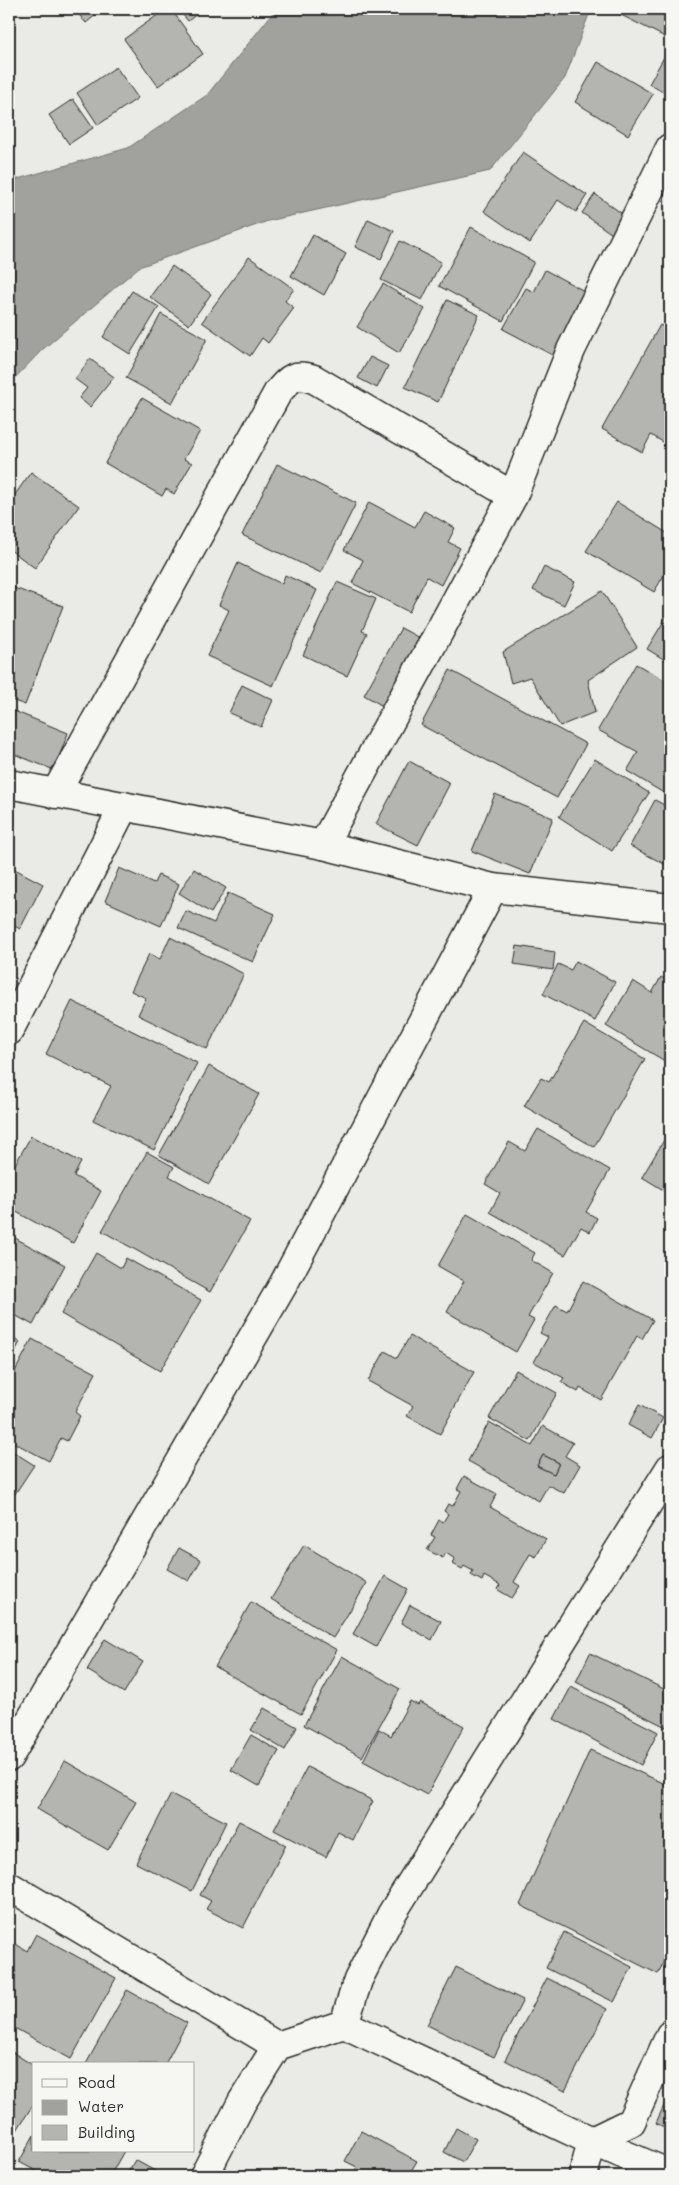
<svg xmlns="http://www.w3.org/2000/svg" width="679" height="2185" viewBox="0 0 679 2185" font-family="Mali,sans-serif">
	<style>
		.water { fill: #a1a19e; stroke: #727270 }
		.building { fill: #b4b4b1; stroke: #2b2b2b; fill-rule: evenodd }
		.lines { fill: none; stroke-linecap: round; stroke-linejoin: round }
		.street-casing { stroke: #2b2b2b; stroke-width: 31 }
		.street { stroke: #f6f6f2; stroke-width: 28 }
	</style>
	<rect width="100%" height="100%" fill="#eaeae6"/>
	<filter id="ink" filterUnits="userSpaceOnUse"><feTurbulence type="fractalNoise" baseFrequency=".02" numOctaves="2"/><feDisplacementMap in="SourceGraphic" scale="10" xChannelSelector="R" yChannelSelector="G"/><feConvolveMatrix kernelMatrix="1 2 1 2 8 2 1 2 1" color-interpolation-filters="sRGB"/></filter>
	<g filter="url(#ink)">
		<polygon class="water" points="276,9 591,9 565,78 490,171 268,221 139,267 42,350 9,384 9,185 14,180 128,148 207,95"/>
		<g class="building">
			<polygon points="74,9 103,9 86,23"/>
			<polygon points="166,9 171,9 203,54 158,86 124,39"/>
			<polygon points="178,9 203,9 188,21"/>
			<polygon points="609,9 670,9 670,37 669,39"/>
			<polygon points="664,57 670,60 670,96 649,84"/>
			<polygon points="598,62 653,94 628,135 575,102"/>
			<polygon points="116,67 138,98 98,125 77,93"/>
			<polygon points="73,99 93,128 69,144 49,115"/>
			<polygon points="523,152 587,195 576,212 558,200 530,243 484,211"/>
			<polygon points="595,194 628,218 615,236 582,213"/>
			<polygon points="368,219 394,231 381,259 355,247"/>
			<polygon points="471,227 534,262 503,321 439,286"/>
			<polygon points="313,235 346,254 324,295 291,276"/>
			<polygon points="400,241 441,262 422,300 381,280"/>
			<polygon points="249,257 294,289 285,301 294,308 268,343 262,338 250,356 202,322"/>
			<polygon points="172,266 211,294 189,325 150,297"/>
			<polygon points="545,270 588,293 554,356 503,329 526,288 534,292"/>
			<polygon points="383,284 425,309 399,353 357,327"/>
			<polygon points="132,291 159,307 130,354 103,337"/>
			<polygon points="447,300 479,315 438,402 405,387"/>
			<polygon points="161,314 207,339 172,403 126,378"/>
			<polygon points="660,325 670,330 670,446 651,435 642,452 602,429"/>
			<polygon points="370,357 388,366 377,388 358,378"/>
			<polygon points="90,359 114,377 90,407 79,398 87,388 75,379"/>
			<polygon points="142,398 200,431 184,459 192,463 174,494 166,489 162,496 105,463"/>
			<polygon points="277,464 356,503 321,573 242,535"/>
			<polygon points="31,472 79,506 35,568 9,549 9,503"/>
			<polygon points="369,502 415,527 424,511 455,528 448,542 460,548 441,585 427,577 409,612 352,583 363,560 344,550"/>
			<polygon points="617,502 670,535 670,565 654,592 586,551"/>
			<polygon points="238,563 282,584 285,575 317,590 273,686 207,656 229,610 219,605"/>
			<polygon points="544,567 575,582 564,605 533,590"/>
			<polygon points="337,582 376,599 362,631 367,633 347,676 303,655"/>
			<polygon points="9,586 63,606 25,705 9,699"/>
			<polygon points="602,591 637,647 588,680 595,712 560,726 530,677 511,683 503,652"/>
			<polygon points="670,611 670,663 647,649"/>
			<polygon points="401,628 423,640 386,708 364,695"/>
			<polygon points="636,664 670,683 670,789 667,795 627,771 638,752 598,730"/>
			<polygon points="450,670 586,744 557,798 421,725"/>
			<polygon points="242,685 273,700 261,727 229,713"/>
			<polygon points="9,709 68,733 54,770 9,752"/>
			<polygon points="595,759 649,793 612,851 559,817"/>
			<polygon points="409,761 450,783 418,845 376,824"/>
			<polygon points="495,794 553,818 530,874 472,851"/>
			<polygon points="655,800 670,808 670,867 630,846"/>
			<polygon points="9,866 43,884 20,929 9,923"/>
			<polygon points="119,868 154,883 158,875 179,884 161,926 105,901"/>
			<polygon points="194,869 226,888 211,913 179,893"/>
			<polygon points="228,893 275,914 253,962 178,928 186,911 214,923"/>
			<polygon points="170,937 244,974 207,1049 138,1015 146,998 131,991 149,954 160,959"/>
			<polygon points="517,946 555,952 553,970 514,964"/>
			<polygon points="576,961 615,982 595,1021 543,994 558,964 571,970"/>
			<polygon points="661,977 670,982 670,1064 606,1026 633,981 652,993"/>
			<polygon points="72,1001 197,1063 154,1150 93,1120 111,1086 46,1054"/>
			<polygon points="584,1023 645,1059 594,1147 524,1106 541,1078 549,1082"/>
			<polygon points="209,1066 259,1094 209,1184 159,1155"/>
			<polygon points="538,1129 610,1170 586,1212 597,1218 590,1232 581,1227 565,1255 490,1212 500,1193 485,1184 509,1142 525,1151"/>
			<polygon points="670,1130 670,1194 642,1177"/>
			<polygon points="31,1136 81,1162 74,1176 101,1191 73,1243 9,1208 9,1166 13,1168"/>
			<polygon points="147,1152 174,1167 169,1176 250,1221 210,1292 102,1231"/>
			<polygon points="467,1214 535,1253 531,1260 553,1273 528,1317 534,1320 516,1352 447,1312 464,1281 438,1266"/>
			<polygon points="15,1238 65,1265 33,1325 9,1312 9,1243 12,1244"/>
			<polygon points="96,1253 121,1268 126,1258 201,1300 160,1371 61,1314"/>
			<polygon points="583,1281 653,1320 642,1339 637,1336 601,1400 580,1388 578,1392 561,1382 564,1378 534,1362 548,1337 540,1333 556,1305 567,1311"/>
			<polygon points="9,1336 20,1342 9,1363"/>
			<polygon points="410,1336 474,1372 440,1434 407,1416 413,1406 368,1381 385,1351 397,1358"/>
			<polygon points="32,1339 96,1373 75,1412 80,1416 67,1441 61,1438 49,1461 9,1440 9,1383"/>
			<polygon points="516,1370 557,1393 530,1441 489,1418"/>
			<polygon points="639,1405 663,1418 652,1438 628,1425"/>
			<path d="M489 1422 532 1446 543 1426 573 1443 565 1456 580 1465 564 1493 548 1485 539 1501 468 1461ZM543 1455 559 1463 554 1474 537 1466Z"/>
			<polygon points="9,1449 34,1465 9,1503"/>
			<polygon points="543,1455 559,1463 554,1474 537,1466"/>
			<polygon points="464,1476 497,1494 490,1507 546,1539 536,1557 530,1554 514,1582 520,1586 512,1598 498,1590 500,1585 484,1576 482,1581 471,1575 473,1571 464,1566 462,1569 453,1564 455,1559 446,1553 443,1558 427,1550 435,1537 431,1535 439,1520 443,1522 448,1514 444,1511 448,1504 453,1506 461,1491 457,1489"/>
			<polygon points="304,1545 367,1583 333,1638 271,1599"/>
			<polygon points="179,1548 201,1560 189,1581 167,1569"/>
			<polygon points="385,1576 408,1589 376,1647 353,1634"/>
			<polygon points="251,1602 337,1650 301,1714 215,1667"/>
			<polygon points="410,1605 441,1621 432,1640 401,1623"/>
			<polygon points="105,1639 143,1662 124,1693 87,1670"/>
			<polygon points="590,1653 670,1692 670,1729 576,1682"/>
			<polygon points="342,1656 400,1689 362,1757 304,1725"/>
			<polygon points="571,1687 658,1732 641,1765 554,1719"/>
			<polygon points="410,1701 418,1705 420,1702 464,1726 427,1795 363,1761 379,1729 391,1736"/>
			<polygon points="264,1708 297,1727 285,1750 251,1730"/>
			<polygon points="251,1735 279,1751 259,1786 231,1770"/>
			<polygon points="590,1750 670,1786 670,1948 658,1974 520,1905"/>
			<polygon points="65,1761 136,1802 108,1850 37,1809"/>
			<polygon points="307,1767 373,1801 353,1840 338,1832 326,1857 274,1830"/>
			<polygon points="171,1794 226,1822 192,1891 136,1863"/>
			<polygon points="239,1821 286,1845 243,1928 206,1909 211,1901 200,1895"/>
			<polygon points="564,1932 632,1967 614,2002 546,1968"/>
			<polygon points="36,1934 116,1978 71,2059 9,2025 9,1940 27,1951"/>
			<polygon points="456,1967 523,2000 494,2057 427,2025"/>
			<polygon points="547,1978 607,2009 565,2091 505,2060"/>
			<polygon points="127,1990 187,2023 165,2064 86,2064"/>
			<polygon points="9,2050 34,2066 34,2103 9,2143"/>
			<polygon points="666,2101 670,2103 670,2130 656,2123"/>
			<polygon points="456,2128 476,2139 463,2162 444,2152"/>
			<polygon points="361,2131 417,2161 408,2176 352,2176 357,2167 345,2161"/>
			<polygon points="34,2135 34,2151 124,2151 110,2176 46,2176 19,2162"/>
			<polygon points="135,2160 164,2176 126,2176"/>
		</g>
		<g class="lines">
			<defs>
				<g id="street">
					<polyline points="9,784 323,845 493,888 670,908"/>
					<path d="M55 794 278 392C291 377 295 373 314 379L513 496"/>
					<polyline points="323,845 513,496 571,350 670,148"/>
					<polyline points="9,1031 124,806"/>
					<polyline points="9,1757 283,1285 493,888"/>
					<polyline points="9,1886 277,2046"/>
					<polyline points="344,2024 358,1980 391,1915 670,1468"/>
					<polyline points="204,2176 242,2102 277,2046 344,2024 592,2141 670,2174"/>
					<polyline points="583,2176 592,2141 631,2122 670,2035"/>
				</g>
			</defs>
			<use href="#street" class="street-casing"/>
			<use href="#street" class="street"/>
		</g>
	</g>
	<rect width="679" height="2185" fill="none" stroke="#f6f6f2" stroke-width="30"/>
	<rect x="15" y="15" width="649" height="2155" fill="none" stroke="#2b2b2b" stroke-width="2" filter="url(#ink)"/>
	<rect x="32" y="2062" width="162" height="90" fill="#f6f6f2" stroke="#a5a5a2"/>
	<rect x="42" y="2079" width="25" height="8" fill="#f6f6f2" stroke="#a5a5a2"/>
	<text x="78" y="2088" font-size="15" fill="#2b2b2b">Road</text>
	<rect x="42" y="2100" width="25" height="15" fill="#a1a19e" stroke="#a5a5a2"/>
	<text x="78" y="2112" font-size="15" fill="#2b2b2b">Water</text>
	<rect x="42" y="2125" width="25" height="15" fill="#b4b4b1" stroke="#a5a5a2"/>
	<text x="78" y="2138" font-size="15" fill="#2b2b2b">Building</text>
</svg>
